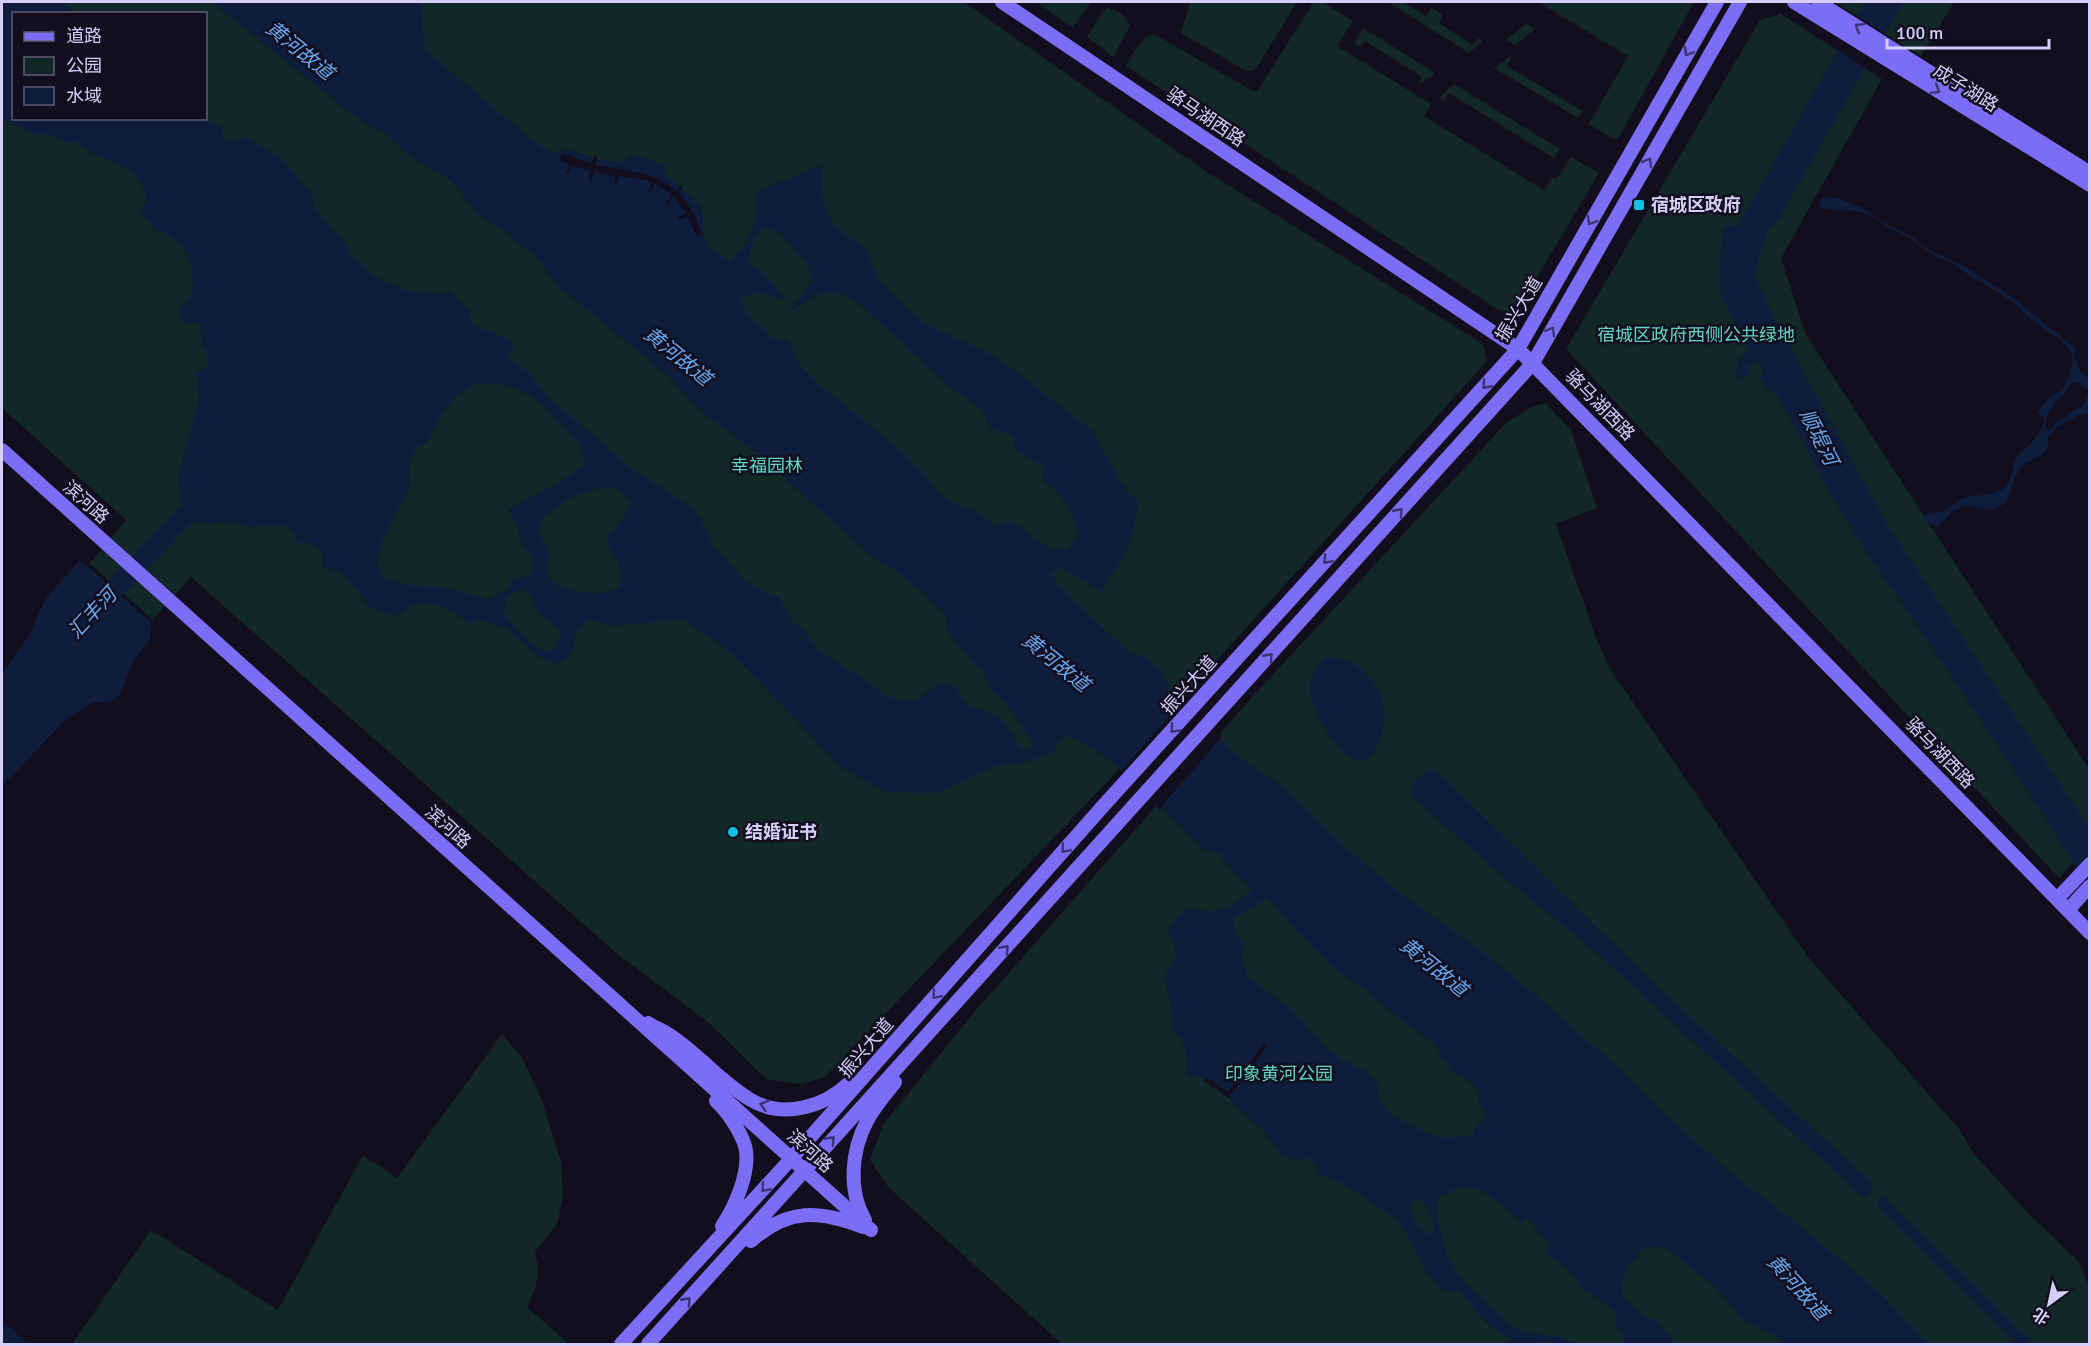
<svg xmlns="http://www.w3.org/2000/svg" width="2091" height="1346" viewBox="0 0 2091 1346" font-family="Signika,'Noto Sans SC',sans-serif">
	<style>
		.green { fill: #122728; fill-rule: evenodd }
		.water { fill: #0f1d3d; fill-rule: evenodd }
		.pier { fill: #120e1e }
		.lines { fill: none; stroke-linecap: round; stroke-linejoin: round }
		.river { stroke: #0f1d3d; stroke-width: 20 }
		.secondary { stroke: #7b6ef4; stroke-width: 14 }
		.oneway { stroke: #3c3474 }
		.poi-dot { fill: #12c1e5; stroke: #120e1e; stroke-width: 2 }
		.labels { text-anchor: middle; stroke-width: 5; stroke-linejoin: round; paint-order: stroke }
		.street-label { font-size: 18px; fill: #d7cffb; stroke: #120e1e }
		.poi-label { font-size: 18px; font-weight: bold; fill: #d7cffb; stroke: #120e1e; text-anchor: start }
		.park-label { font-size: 18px; fill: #62d5c0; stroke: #120e1e }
		.water-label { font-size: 20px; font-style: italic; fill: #66a8f3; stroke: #120e1e }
	</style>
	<rect width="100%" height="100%" fill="#120e1e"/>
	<g class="green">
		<path d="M2 2H964L1207 172 1483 344 1487 361 1108 781 824 1078 798 1084 766 1079 710 1024 617 954 191 577 151 622 87 566 126 520 2 408ZM14 14H206V118H14Z"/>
		<polygon points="1036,2 1091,2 1073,28"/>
		<polygon points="1190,2 1253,2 1258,4 1260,2 1297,2 1257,67 1252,71 1246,71 1181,33"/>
		<path d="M1317 2H1322L1353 21 1337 46 1431 104 1424 116 1544 190 1552 178H1557L1571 157 1599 173 1514 316H1509L1497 309 1126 66C1133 54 1140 37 1154 34L1253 91 1258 90 1313 3Z"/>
		<polygon points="1388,2 1403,2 1426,16 1432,8 1443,15 1439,23 1473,45 1478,38 1483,41 1469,53"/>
		<polygon points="1538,2 1694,2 1619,137 1615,140 1589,124 1628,56"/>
		<polygon points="1834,2 1954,2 1921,56"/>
		<path d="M1107 8C1116 9 1128 17 1130 26L1113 57 1087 37 1104 10Z"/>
		<polygon points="1781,14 1882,79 1781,258 1806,335 2089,769 2089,844 2059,878 1566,349 1760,20"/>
		<polygon points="1526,23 1535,29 1515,45 1506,40"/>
		<polygon points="1362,29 1365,29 1435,73 1430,78 1418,84 1422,77 1365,41 1360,47 1354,44"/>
		<polygon points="1510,56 1511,58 1507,66 1583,111 1578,118 1494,68"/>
		<polygon points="1454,84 1560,149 1554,158 1449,93 1444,101 1439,98"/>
		<polygon points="1542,404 1546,404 1571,430 1597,508 1556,524 1596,637 1610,669 1808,957 1959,1129 1974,1154 2027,1212 2079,1262 2089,1286 2089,1344 1062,1344 888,1187 870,1160 883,1125 969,1018 1253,696 1507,422 1532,407"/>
		<path d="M502 1034 523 1059 541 1098 561 1162 563 1194 558 1222 535 1252C541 1278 537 1284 527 1307L569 1344H72L151 1230 278 1310 363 1155 397 1178Z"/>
	</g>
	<g class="water">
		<path d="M2 2H63L72 13 14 14V118L203 119 222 128 223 139 237 142 242 136 280 157 312 195 315 209 341 238 352 256 374 276 405 290 443 295 449 290 468 310 472 325 511 340 514 347 507 356 531 375 549 398 636 472 688 505 699 516 714 548 744 580 768 594 778 596 793 622 806 633 819 651 868 682 883 695 899 700H916L937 684 954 685 968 706 999 716 1020 747 1028 752 1034 744 1013 713 992 690 982 672 961 649 947 630 946 616 928 597 891 567 884 566 854 541 758 454 699 410 668 376 559 287 536 257 502 230 476 212 451 181 409 156 384 132 369 126 350 113 211 2H420L425 50 526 135 544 149 554 153C559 152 564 149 568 150 584 152 618 173 631 155L664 164 665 174 699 205 703 215 704 237 711 249 730 261C752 239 759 223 756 192L822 164C818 186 824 215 840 231 848 238 859 244 868 250L872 265 880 282 921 322 991 355 1015 371 1093 432 1119 479 1129 494 1138 502C1135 519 1133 539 1125 554 1117 567 1107 577 1103 592L1061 568 1050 572 1059 586 1127 651 1148 658 1162 672 1173 696 1245 762 1282 786 1351 853 1401 894 1477 948 1534 994 1607 1058 1660 1110 1736 1178 1787 1216 1878 1291 1928 1344H1784L1774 1335 1742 1320 1732 1306 1714 1286 1665 1247H1645C1635 1257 1615 1280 1623 1295 1627 1304 1640 1312 1646 1319H1655L1675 1344H1623V1335L1616 1328V1315L1606 1304 1582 1290C1576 1271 1559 1265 1545 1252L1551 1245 1527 1219 1521 1224C1511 1210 1476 1181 1457 1188 1453 1189 1449 1193 1445 1195L1442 1193 1436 1200 1438 1203 1437 1216 1447 1257 1458 1275 1468 1287 1515 1328 1533 1334 1559 1336 1575 1344C1570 1344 1563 1346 1559 1344 1551 1342 1548 1340 1539 1341L1538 1344H1517L1487 1324 1458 1290 1446 1291 1439 1287 1425 1270 1407 1235 1396 1219 1340 1182 1319 1174 1314 1163 1307 1156 1303 1160 1283 1158 1264 1131 1235 1106 1229 1098 1196 1074 1191 1078 1186 1075C1187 1054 1188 1046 1172 1029L1171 1005 1164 976C1180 953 1178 956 1168 930 1189 899 1184 912 1215 911 1229 910 1242 898 1252 890L1225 863 1219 853 1203 850 1178 823 1107 758 1067 735 1057 745 1052 753 1022 763 993 767 937 793 886 792 843 769 731 653 683 619 613 626 588 620 575 634C575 649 570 656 557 664L539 657 506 628 478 620 471 624C446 608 422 591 397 616L385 614 368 606 349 580 336 571 322 567V551L308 542 298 543 293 531 285 526 248 527 226 521 210 524 192 521 181 503 178 478 199 398 197 373 208 365 207 350 202 348 200 322 182 323 179 308 191 298 193 287 192 265 181 245 164 232H156L140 211 147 200C135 153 101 169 77 142H65L50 135 34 134 2 119ZM764 228 779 232 807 263 812 278 803 294 788 313C815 296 828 282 857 302L949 386 983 411 990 429 1012 435 1015 450 1043 466V480C1064 497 1072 508 1078 534L1068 549H1052L1031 537 1021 527 1009 522 994 526 979 513 952 502 938 493 924 474 895 446 819 385 801 366 788 340 774 339 747 314 740 297 758 293 785 300 771 281 748 261 754 239ZM476 384H502L526 394 540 403 578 442 585 463C563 485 533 493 507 510 518 523 517 526 521 541 526 556 540 553 529 576L512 579 508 589 487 600 463 592 438 587 405 585 385 578 377 564 382 541 410 486 409 464 417 447 427 443 436 424 454 397ZM615 488 632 503 624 516 608 535 609 548 619 563 621 584C619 586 617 589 614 590 599 597 551 593 547 572 546 566 549 556 550 549L543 542 538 530 545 515 570 498 596 489ZM518 589 529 593 539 615 561 631C555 679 515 628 503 613L508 597ZM1267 898 1300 935 1333 968 1370 993 1389 1011 1433 1043 1440 1053 1439 1057 1450 1066 1448 1069 1471 1083 1478 1092 1479 1103 1485 1113 1484 1119 1474 1130 1473 1135C1461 1136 1446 1140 1434 1136 1429 1135 1423 1131 1417 1128 1394 1118 1377 1111 1377 1082L1365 1071 1342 1060 1326 1048 1294 1012 1248 977 1242 961 1244 946 1234 929 1233 919ZM1417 1199C1431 1206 1433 1216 1434 1230L1431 1235C1419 1233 1413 1219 1409 1209L1412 1202Z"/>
		<polygon points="1865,2 1903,2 1779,218 1767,230 1759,257 1755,277 1774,318 1886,523 2089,828 2089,882 2075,865 1974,710 1862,546 1833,498 1776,393 1774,394 1771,389 1768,391 1760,377 1762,376 1761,373 1764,371 1759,362 1747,366 1750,374 1739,380 1736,373 1739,358 1749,351 1721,295 1719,268 1724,226 1738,226"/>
		<path d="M1826 196 1840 199 1862 208 1888 225 1908 234 1927 249 1962 265 2011 296 2075 348C2074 362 2078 371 2089 379L2088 410 2086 414H2079L2075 418 2059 426 2048 436C2051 460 2031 455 2021 468 2019 471 2015 477 2014 480 2011 488 2010 499 2002 505 1974 521 1969 486 1938 528L1926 522 1923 517C1930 510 1937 514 1945 510 1952 507 1957 500 1964 498 1977 494 1993 497 2005 487 2014 478 2010 463 2020 453 2031 443 2041 436 2044 420L2037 411 2047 400 2062 389 2068 378 2073 360 2071 352 2064 343 2025 314 2015 303 1998 292 1970 276 1954 264 1933 255 1905 235 1888 227 1872 216 1859 212 1823 209 1819 205V201ZM2075 382 2082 385 2089 391 2084 405 2069 414 2062 420 2057 421 2052 429H2045C2045 415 2052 405 2062 396 2067 391 2068 385 2075 382Z"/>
		<polygon points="79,561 87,566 151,622 150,640 132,663 121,693 113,701 92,703 67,718 2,786 2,673 30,634 46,598"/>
		<path d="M1337 657C1372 667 1393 703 1380 739 1376 751 1371 758 1359 762 1336 753 1310 711 1310 687 1310 676 1317 667 1324 658Z"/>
		<path d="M1432 770 1441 775 1652 982 1872 1183 1873 1190 1865 1198 1861 1196 1591 948 1503 877 1413 798C1407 785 1419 773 1432 770Z"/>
		<polygon points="1882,1196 2004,1314 2033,1344 2016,1344 1879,1208 1878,1199"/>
		<polygon points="2,1321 28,1344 2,1344"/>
	</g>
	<g class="pier">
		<polygon points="1854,14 1887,35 1867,69 1835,48"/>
		<polygon points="562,153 592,164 595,155 597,156 595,165 644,173 659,179 677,191 681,185 683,186 679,192 695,215 702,235 696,236 688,216 679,220 677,218 686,213 673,197 667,204 666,203 671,195 658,185 655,184 650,193 648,192 652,183 646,180 619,176 617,185 615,185 615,176 594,172 592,181 589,181 590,171 572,166 568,174 566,173 569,165 559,160"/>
		<polygon points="89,563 153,620 151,622 87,566"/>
		<polygon points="1183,701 1222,737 1159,809 1119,773"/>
		<polygon points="1264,1043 1267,1046 1229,1098 1203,1081 1205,1078 1210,1081 1211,1080 1228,1092"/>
	</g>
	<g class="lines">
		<polyline class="river" points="95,609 187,513"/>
		<g class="secondary">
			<polyline points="1002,2 1518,349 2090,933"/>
			<polyline points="1794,2 2090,185"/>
			<polyline points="1818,2 2090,173"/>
			<polyline points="2,450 871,1230"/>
			<polyline points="2057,899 2090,864"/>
			<polyline points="2068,910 2090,886"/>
			<path d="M648 1023C654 1027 662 1030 668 1034 698 1053 720 1082 751 1100 783 1119 824 1107 849 1083"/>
			<path d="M716 1101C727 1111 739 1129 744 1143 753 1167 735 1207 722 1226"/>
			<path d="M865 1220C848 1191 851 1151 867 1121 874 1107 886 1094 895 1082"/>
			<path d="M751 1241C788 1208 819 1210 863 1227"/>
			<polyline points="621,1344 791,1159 1104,805 1518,349 1717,2"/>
			<polyline points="648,1344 1533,363 1740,2"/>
		</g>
	</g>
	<defs><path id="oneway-chevron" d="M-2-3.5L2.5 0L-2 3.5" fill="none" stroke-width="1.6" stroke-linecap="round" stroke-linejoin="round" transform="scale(1.5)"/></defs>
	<g class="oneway">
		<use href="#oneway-chevron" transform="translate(1859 27) rotate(-148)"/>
		<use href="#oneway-chevron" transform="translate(1688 52) rotate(120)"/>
		<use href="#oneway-chevron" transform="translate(1936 90) rotate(32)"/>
		<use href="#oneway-chevron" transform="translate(1648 162) rotate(-60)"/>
		<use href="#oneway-chevron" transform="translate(1591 221) rotate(120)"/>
		<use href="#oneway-chevron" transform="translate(1551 331) rotate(-60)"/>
		<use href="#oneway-chevron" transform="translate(1486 385) rotate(132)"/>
		<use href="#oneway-chevron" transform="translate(1399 512) rotate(-48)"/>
		<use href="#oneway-chevron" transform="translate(1327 560) rotate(132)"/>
		<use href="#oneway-chevron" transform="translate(1269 657) rotate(-48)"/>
		<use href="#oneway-chevron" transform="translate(1174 729) rotate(133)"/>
		<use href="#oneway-chevron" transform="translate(1065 849) rotate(131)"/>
		<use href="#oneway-chevron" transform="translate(1005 949) rotate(-48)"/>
		<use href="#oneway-chevron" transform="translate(936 995) rotate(131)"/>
		<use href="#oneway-chevron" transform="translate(764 1105) rotate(-163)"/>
		<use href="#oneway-chevron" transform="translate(831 1140) rotate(-48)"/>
		<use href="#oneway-chevron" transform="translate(765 1188) rotate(132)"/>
		<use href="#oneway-chevron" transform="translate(687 1301) rotate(-48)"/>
	</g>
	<g class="poi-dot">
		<rect x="1633" y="199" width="12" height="12" rx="3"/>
		<circle cx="733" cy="832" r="6"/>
	</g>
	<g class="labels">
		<g class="street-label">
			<text transform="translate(1966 88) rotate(32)" y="6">成子湖路</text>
			<text transform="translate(1206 117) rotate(34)" y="6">骆马湖西路</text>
			<text transform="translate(1519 309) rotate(-59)" y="6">振兴大道</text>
			<text transform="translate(1600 405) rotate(46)" y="6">骆马湖西路</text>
			<text transform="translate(86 502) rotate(42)" y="6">滨河路</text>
			<text transform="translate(1189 685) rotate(-48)" y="6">振兴大道</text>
			<text transform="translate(1940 753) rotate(46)" y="6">骆马湖西路</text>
			<text transform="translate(448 827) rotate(42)" y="6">滨河路</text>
			<text transform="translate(866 1048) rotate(-49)" y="6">振兴大道</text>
			<text transform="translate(810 1151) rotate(42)" y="6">滨河路</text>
		</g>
		<g class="poi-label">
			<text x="1651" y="211">宿城区政府</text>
			<text x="745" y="838">结婚证书</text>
		</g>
		<g class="park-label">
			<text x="1696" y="341">宿城区政府西侧公共绿地</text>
			<text x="767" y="472">幸福园林</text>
			<text x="1279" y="1080">印象黄河公园</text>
		</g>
		<g class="water-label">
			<text transform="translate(300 50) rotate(39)" y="7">黄河故道</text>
			<text transform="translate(678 356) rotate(39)" y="7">黄河故道</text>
			<text transform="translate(1819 437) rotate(63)" y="7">顺堤河</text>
			<text transform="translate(92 613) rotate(-47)" y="7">汇丰河</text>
			<text transform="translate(1056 662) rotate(39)" y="7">黄河故道</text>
			<text transform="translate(1434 967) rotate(39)" y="7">黄河故道</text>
			<text transform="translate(1798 1287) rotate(48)" y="7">黄河故道</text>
		</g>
	</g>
	<rect width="2091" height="1346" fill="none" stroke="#d7cffb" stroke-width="6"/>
	<rect x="12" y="12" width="195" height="108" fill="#120e1e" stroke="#615b76" stroke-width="1.5"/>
	<rect x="24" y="32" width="30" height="9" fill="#7b6ef4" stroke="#615b76" stroke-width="1.5"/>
	<text x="66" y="42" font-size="18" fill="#d7cffb">道路</text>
	<rect x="24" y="57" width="30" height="18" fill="#122728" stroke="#615b76" stroke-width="1.5"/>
	<text x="66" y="72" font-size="18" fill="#d7cffb">公园</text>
	<rect x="24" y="87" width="30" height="18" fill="#0f1d3d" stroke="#615b76" stroke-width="1.5"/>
	<text x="66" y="102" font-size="18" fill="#d7cffb">水域</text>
	<g transform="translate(2049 1304) rotate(213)" stroke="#120e1e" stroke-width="4.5" paint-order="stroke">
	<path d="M0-4.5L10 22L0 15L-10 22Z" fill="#d7cffb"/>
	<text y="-9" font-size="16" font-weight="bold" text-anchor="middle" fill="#d7cffb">北</text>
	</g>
	<path d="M1887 39v9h162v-9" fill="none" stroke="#d7cffb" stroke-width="3"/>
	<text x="1896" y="39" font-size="18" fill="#d7cffb" stroke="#120e1e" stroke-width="4.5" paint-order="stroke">100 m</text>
</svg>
